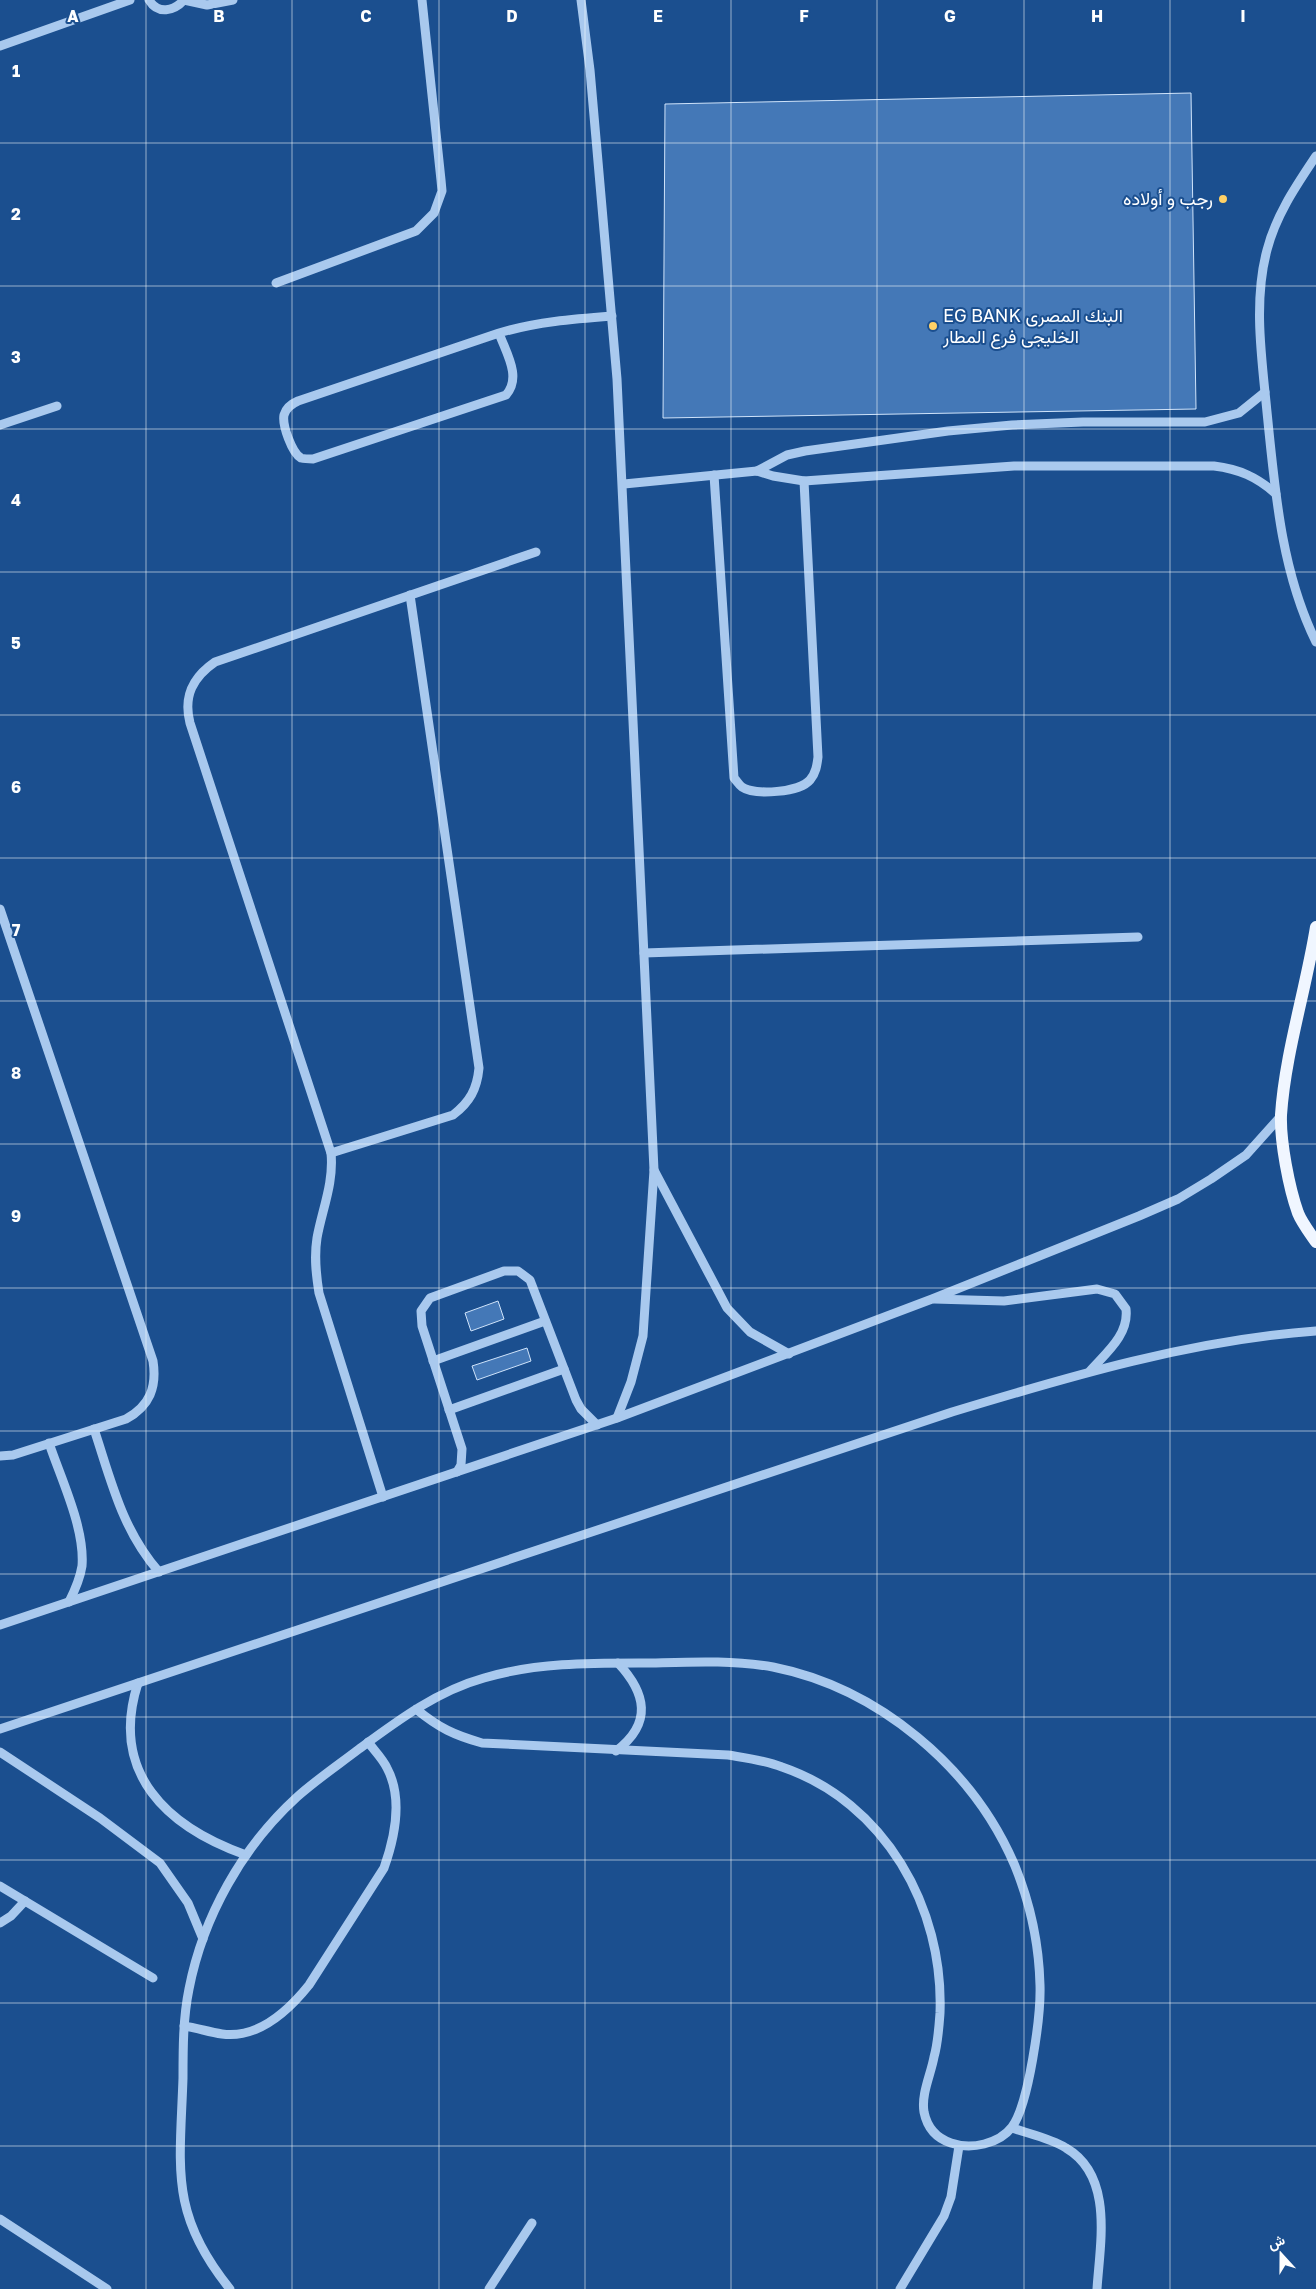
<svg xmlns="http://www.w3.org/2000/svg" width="1316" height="2289" viewBox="0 0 1316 2289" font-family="'Golos Text',Vazirmatn,sans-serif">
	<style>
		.building { fill: #4478b7; stroke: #cfe3fa }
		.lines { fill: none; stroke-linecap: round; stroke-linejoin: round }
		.minor { stroke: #a9c9ee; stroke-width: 9 }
		.major { stroke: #f0f6ff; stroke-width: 12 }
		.grid { fill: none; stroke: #fff; stroke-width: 1; stroke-opacity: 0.55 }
		.poi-dot { fill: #ffd166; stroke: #1b4f8f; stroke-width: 2 }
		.labels { text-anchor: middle; stroke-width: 4; stroke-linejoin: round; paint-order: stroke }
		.poi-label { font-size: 18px; fill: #fff; stroke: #1b4f8f; text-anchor: end }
		.grid-label { font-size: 16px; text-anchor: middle; font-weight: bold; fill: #fff; stroke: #1b4f8f; stroke-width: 4; stroke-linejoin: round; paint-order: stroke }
	</style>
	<rect width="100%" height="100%" fill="#1b4f8f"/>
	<g class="building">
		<polygon points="1191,93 1196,409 663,418 665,104"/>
		<polygon points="498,1301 504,1319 471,1331 465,1313"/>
		<polygon points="527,1348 531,1361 477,1380 472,1366"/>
	</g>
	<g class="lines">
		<g class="minor">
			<path d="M149 0C158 15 174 11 184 0"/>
			<polyline points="184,0 207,5 233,0"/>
			<polyline points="581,0 590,70 617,379 654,1170 643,1336 631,1382 617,1418"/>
			<polyline points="0,46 130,0"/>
			<path d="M1316 156C1296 186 1276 215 1267 250 1253 302 1262 360 1267 412 1275 490 1281 571 1316 642"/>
			<polyline points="276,283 416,231 434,213 442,191 441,180 422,0"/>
			<path d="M499 333C506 353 522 377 506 395L313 459C309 459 305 459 301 458 292 453 282 425 284 415 286 408 291 404 298 401L499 333C536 322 573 319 612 316"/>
			<polyline points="0,425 57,406"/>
			<polyline points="757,471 787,455 805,451 948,431 1012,425 1083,422 1205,422 1239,413 1265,392"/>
			<path d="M714 475 734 778C737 781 739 785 742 787 755 796 800 792 810 780 816 773 817 765 818 757L804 481"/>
			<path d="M624 484 757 471 773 476 804 481 1014 466H1214C1239 469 1257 477 1276 494"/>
			<path d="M0 909 153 1361C157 1387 150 1406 126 1419L13 1455 0 1456"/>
			<polyline points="644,953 1138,937"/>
			<path d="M331 1153 453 1115C470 1102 477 1089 479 1068L410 595"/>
			<polyline points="654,1170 727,1308 750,1332 789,1354"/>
			<path d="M934 1299 1004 1301 1097 1289 1115 1294 1126 1309C1129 1335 1106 1353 1090 1371"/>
			<polyline points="433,1361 545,1321"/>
			<polyline points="449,1410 564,1369"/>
			<path d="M94 1429C111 1480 122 1530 159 1572"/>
			<path d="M49 1443C61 1479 85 1528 82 1566 80 1579 75 1590 69 1602"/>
			<polyline points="457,1472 461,1465 462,1449 422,1326 421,1311 430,1298 504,1271 518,1271 530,1280 576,1400 581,1409 597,1425"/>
			<path d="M383 1497 319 1293C316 1274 314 1257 317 1238 322 1210 334 1183 331 1153L190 723C183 696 193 677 215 662L536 552"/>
			<polyline points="0,1625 617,1418 932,1299 1139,1216 1178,1199 1211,1179 1246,1155 1281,1116"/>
			<path d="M138 1683C109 1773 167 1827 246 1855"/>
			<path d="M0 1729 952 1412C1071 1376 1192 1340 1316 1331"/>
			<path d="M616 1751C653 1723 646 1693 618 1663"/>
			<polyline points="0,1752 100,1818 160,1863 188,1903 203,1939"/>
			<polyline points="0,1886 153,1978"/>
			<polyline points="0,1923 11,1916 25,1901"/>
			<path d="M184 2026C197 2028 209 2032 222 2034 258 2039 289 2010 309 1985L384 1868C395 1837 403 1798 387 1768 383 1759 374 1750 368 1742"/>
			<path d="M1012 2128C1029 2134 1050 2138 1066 2148 1114 2176 1100 2243 1097 2289"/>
			<polyline points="0,2219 107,2289"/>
			<path d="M230 2289C169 2214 180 2168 183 2078 183 2049 183 2018 189 1989 203 1917 242 1847 297 1797 316 1780 338 1765 359 1749 397 1721 437 1691 484 1678 538 1662 595 1663 651 1663 691 1662 733 1660 773 1667 878 1688 973 1767 1015 1866 1030 1903 1039 1945 1040 1985 1041 2015 1029 2104 1012 2127 999 2144 971 2150 951 2143 936 2138 927 2127 924 2112 921 2094 931 2074 934 2057 938 2043 939 2027 940 2013 944 1908 885 1802 782 1767 764 1760 746 1758 728 1755L482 1743C454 1735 439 1728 416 1709"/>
			<polyline points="489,2289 532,2223"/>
			<polyline points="900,2289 944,2216 951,2197 959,2146"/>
		</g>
		<path class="major" d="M1316 927C1306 989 1285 1054 1281 1115 1280 1141 1289 1188 1298 1213 1302 1223 1310 1233 1316 1242"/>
	</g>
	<path class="grid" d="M146 0V2289M292 0V2289M439 0V2289M585 0V2289M731 0V2289M877 0V2289M1024 0V2289M1170 0V2289M0 143H1316M0 286H1316M0 429H1316M0 572H1316M0 715H1316M0 858H1316M0 1001H1316M0 1144H1316M0 1288H1316M0 1431H1316M0 1574H1316M0 1717H1316M0 1860H1316M0 2003H1316M0 2146H1316"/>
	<g class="poi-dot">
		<circle cx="1223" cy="199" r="5"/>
		<circle cx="933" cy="326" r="5"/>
	</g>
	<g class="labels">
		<g class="poi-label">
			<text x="1213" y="205">رجب و أولاده</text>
			<text x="943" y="322" text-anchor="start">EG BANK البنك المصرى<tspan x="943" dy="21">الخليجى فرع المطار</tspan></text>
		</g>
	</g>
	<g class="grid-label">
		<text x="73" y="22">A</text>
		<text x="219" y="22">B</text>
		<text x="366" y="22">C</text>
		<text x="512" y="22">D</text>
		<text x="658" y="22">E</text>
		<text x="804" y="22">F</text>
		<text x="950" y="22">G</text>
		<text x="1097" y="22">H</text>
		<text x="1243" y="22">I</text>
		<text x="16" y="77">1</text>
		<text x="16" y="220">2</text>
		<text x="16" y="363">3</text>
		<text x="16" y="506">4</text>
		<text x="16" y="649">5</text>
		<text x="16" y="793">6</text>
		<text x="16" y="936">7</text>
		<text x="16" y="1079">8</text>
		<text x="16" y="1222">9</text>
	</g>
	<g transform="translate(1281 2254) rotate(339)" stroke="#1b4f8f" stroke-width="4" paint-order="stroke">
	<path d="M0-4L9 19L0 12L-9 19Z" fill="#ffffff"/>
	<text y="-8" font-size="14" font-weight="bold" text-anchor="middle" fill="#ffffff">ش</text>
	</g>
</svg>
